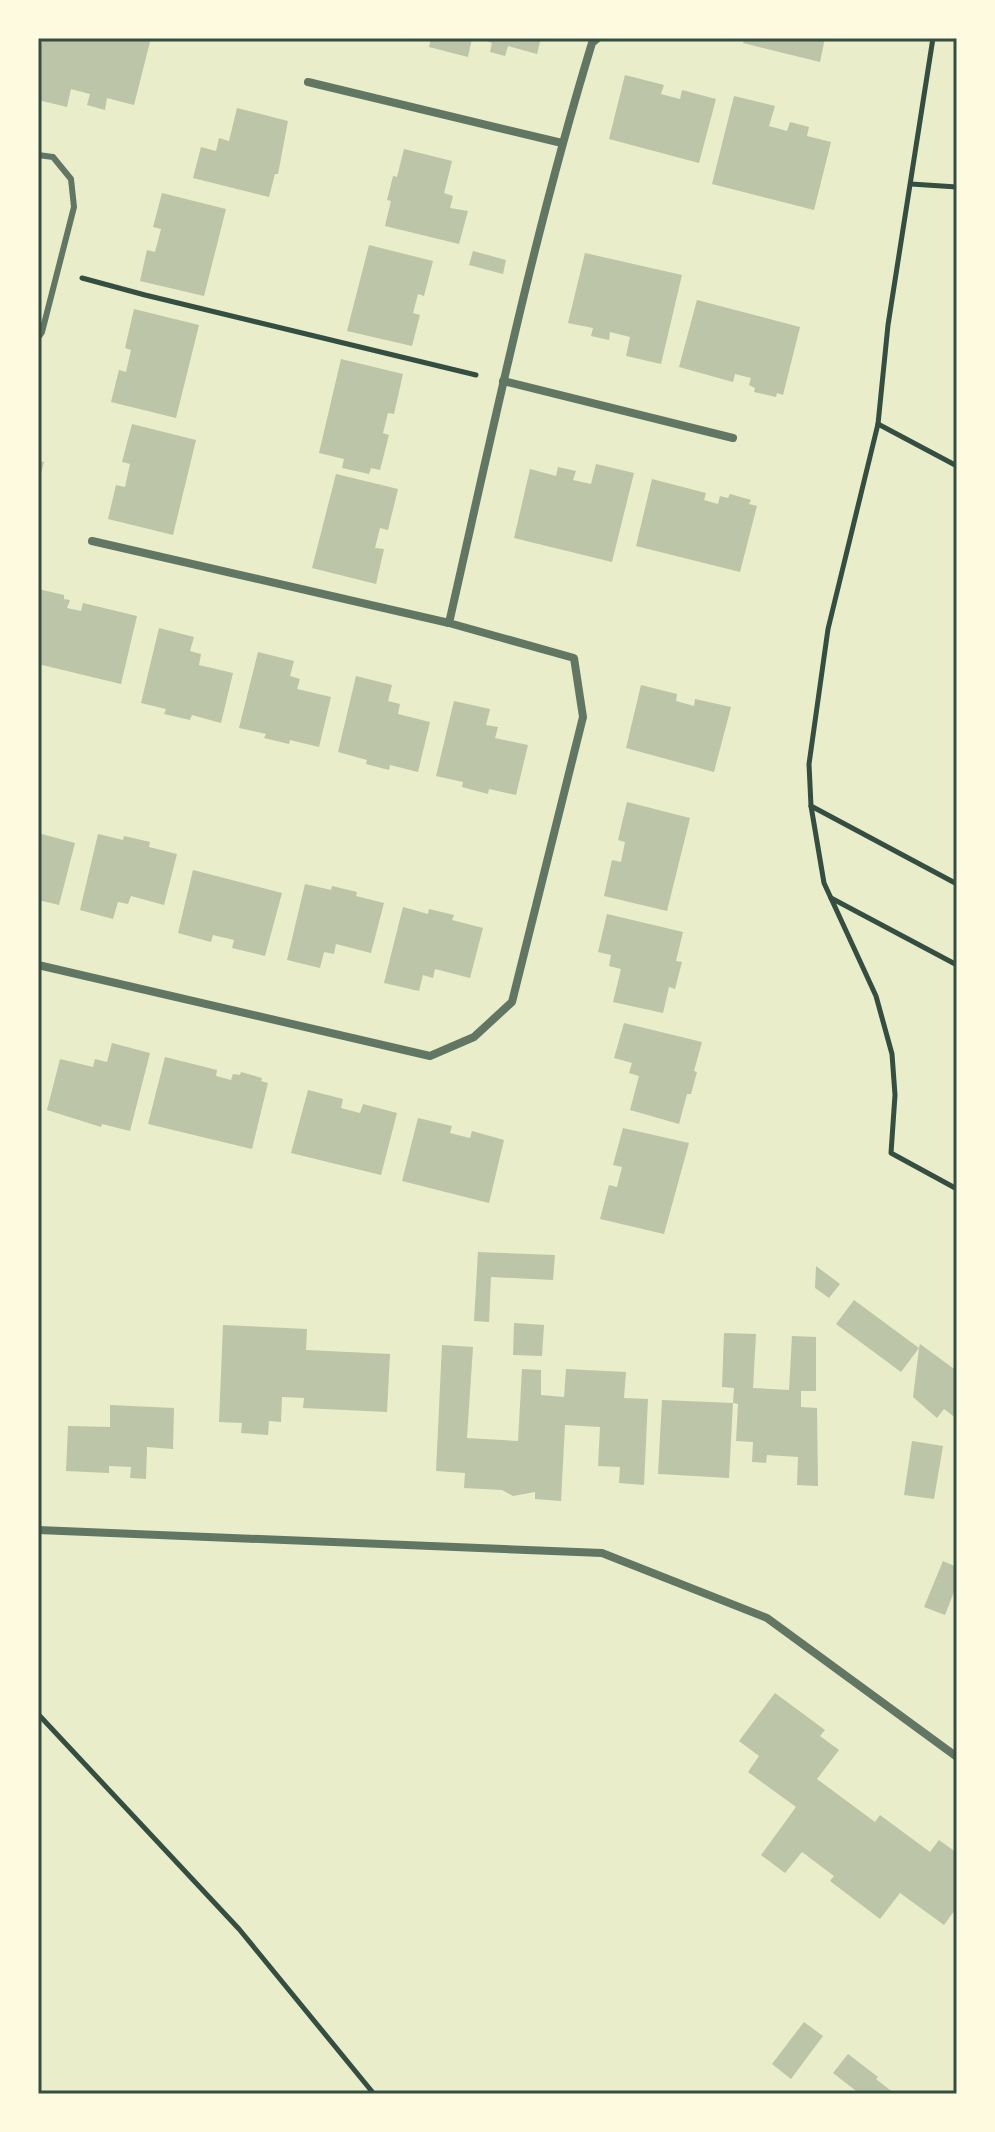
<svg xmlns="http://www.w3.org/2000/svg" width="995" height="2132" viewBox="0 0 995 2132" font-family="'DM Sans',sans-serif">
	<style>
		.building { fill: #bcc5a7 }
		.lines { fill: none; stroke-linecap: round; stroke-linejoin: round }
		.path { stroke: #344e41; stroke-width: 5 }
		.service { stroke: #617663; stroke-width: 6 }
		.minor { stroke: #617663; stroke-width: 8 }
		.neatline { fill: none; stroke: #344e41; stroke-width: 3 }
	</style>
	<rect width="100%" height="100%" fill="#e9edc9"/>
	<g class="building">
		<polygon points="43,38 151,38 134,105 107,98 105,110 87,105 90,94 71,89 67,107 38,100 38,56"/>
		<polygon points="431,38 472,38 468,57 429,47"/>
		<polygon points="478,38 541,38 537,54 508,46 505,56 490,52 492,43"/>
		<polygon points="745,38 825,38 820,62 743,43"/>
		<polygon points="625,75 664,85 661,94 680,99 682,90 716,99 699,163 609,139"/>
		<polygon points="734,96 775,106 769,126 787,131 790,122 809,127 807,136 831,142 814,210 712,184"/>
		<polygon points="237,108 288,121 278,174 275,174 269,197 193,178 201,147 216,151 219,138 229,141"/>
		<polygon points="404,149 452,161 444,193 453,196 450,208 468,211 459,244 385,226 391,201 387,200 393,176 397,177"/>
		<polygon points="162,193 226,209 204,296 140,281 147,250 155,252 161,229 153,227"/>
		<polygon points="369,245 433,261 424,296 418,294 413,313 420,315 412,346 347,331"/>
		<polygon points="473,251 506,260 503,274 469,265"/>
		<polygon points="585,253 682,275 661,364 626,356 630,337 610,332 609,340 591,336 593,328 568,323"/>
		<polygon points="697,300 800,327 783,395 777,393 776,397 754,392 755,388 749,385 751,378 735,374 733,382 679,367"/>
		<polygon points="134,309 199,325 176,418 111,402 119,370 126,372 131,350 125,348"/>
		<polygon points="341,359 403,374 394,414 388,413 383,433 389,435 380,470 371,468 369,474 342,468 344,459 319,453"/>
		<polygon points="132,424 196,440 173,535 108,519 116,485 125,487 130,464 122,462"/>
		<polygon points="38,461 44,462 39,481 38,481"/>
		<polygon points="596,464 634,473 612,562 514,538 530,469 556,476 558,467 576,471 573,480 591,484"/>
		<polygon points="336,474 398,489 388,530 380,528 375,548 384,549 376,584 312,568"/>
		<polygon points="652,479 706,493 704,500 718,504 720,496 728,498 730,494 751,500 749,504 757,506 740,572 636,546"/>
		<polygon points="38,589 64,595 64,599 70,600 67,608 81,611 83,603 137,616 121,684 38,664"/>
		<polygon points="159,628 194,637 190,651 201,654 199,665 233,673 221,723 192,715 190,720 164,714 166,709 141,703"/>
		<polygon points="258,652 294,661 290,676 300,679 297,689 331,697 319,747 290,740 289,744 264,738 266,734 239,728"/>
		<polygon points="356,676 392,685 388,701 400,704 398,714 430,722 418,772 390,765 389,770 366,764 367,760 338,752"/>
		<polygon points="641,685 677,694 676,701 694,706 695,699 731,707 714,772 626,748"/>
		<polygon points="454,701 490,709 486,725 498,727 495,738 528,745 516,795 489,789 488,794 462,787 463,782 436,776"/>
		<polygon points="627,802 690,818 667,911 604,896 612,860 621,862 625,842 618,840"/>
		<polygon points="38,833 75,843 59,905 38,900"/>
		<polygon points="98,834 123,840 124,836 150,842 149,847 177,854 164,905 131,896 128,904 118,902 113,919 80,910"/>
		<polygon points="193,870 282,893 265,956 232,948 234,940 213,935 211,942 178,933"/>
		<polygon points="305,884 331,890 332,886 357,892 356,896 384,903 371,953 336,944 334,954 324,952 320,968 287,960"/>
		<polygon points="403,907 428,914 429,909 454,915 452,920 483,928 470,978 435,969 433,978 423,975 419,991 384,983"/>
		<polygon points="607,914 683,932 676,961 682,962 675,989 669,987 663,1013 613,1002 621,969 609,966 611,955 598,952"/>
		<polygon points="624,1023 702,1042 694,1071 697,1072 691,1094 687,1094 679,1124 630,1110 639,1076 629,1073 632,1063 614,1058"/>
		<polygon points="112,1043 150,1053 130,1131 102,1124 101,1127 47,1110 60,1059 93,1067 95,1059 107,1062"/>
		<polygon points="165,1057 217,1070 216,1076 231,1080 233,1074 240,1075 241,1072 262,1078 261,1081 268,1083 252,1149 148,1124"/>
		<polygon points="308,1090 343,1099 341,1108 360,1113 363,1104 397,1113 381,1175 291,1153"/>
		<polygon points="418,1118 452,1126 450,1133 470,1138 472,1131 504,1140 489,1203 402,1181"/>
		<polygon points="623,1128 689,1143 664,1234 600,1219 609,1185 617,1187 622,1167 613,1165"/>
		<polygon points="478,1252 555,1255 553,1280 491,1277 489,1322 474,1321"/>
		<polygon points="816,1266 840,1284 829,1298 815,1288"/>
		<polygon points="854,1300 919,1348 920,1344 957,1371 957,1419 944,1409 937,1418 913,1397 919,1348 901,1372 836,1324"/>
		<polygon points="514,1323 544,1325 542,1356 513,1355"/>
		<polygon points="223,1325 307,1329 306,1350 390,1354 387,1412 303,1408 304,1398 282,1397 281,1422 269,1421 268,1435 241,1433 242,1423 219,1422"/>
		<polygon points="724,1333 756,1334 753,1388 789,1390 792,1336 816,1337 816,1391 801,1391 801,1407 817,1408 818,1486 797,1485 798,1457 767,1455 766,1463 752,1462 753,1442 736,1441 738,1404 733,1403 734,1388 722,1387"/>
		<polygon points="442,1345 473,1347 467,1438 518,1441 522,1369 541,1370 541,1395 564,1397 566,1369 626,1372 624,1398 648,1399 644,1485 619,1483 620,1467 598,1466 600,1427 565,1425 561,1501 535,1499 535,1492 513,1496 502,1490 464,1488 465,1473 436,1471"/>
		<polygon points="662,1400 733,1403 729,1478 658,1474"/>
		<polygon points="110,1405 174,1408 173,1449 147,1447 146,1479 130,1478 131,1467 109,1466 109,1473 66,1471 68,1426 110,1427"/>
		<polygon points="912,1441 943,1446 934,1499 904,1495"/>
		<polygon points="943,1561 957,1567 957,1584 945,1615 924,1607"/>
		<polygon points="775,1693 825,1730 820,1736 839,1750 817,1779 875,1822 880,1815 930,1852 939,1840 957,1853 957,1907 944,1925 900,1893 880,1919 830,1881 834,1876 802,1852 785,1873 761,1855 796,1807 748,1772 759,1756 739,1741"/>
		<polygon points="804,2022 823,2036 791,2079 772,2064"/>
		<polygon points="848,2054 878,2077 876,2079 895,2094 860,2094 833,2073"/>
	</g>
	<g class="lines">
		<g class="path">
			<polyline points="933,38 888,325 878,424 828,629 809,764 811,806 824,883 876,996 892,1054 895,1095 891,1153 957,1189"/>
			<polyline points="911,184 957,187"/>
			<polyline points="82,278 145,295 476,375"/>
			<polyline points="878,424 957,466"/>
			<polyline points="811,806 957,884"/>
			<polyline points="831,898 957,965"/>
			<polyline points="38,1714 239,1929 374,2094"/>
		</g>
		<polyline class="service" points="38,155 53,157 71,179 74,207 42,332 38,338"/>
		<g class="minor">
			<polyline points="308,82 562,143"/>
			<polyline points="503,381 733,438"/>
			<polyline points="92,541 449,623"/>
			<path d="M38 965 430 1056 474 1037 512 1002 583 717 574 658 449 623C493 429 534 233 592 43L598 38"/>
			<polyline points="38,1530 602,1553 767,1618 957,1757"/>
		</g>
	</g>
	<rect width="995" height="2132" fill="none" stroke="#fefae0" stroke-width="80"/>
	<rect x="40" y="40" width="915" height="2052" class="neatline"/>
</svg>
